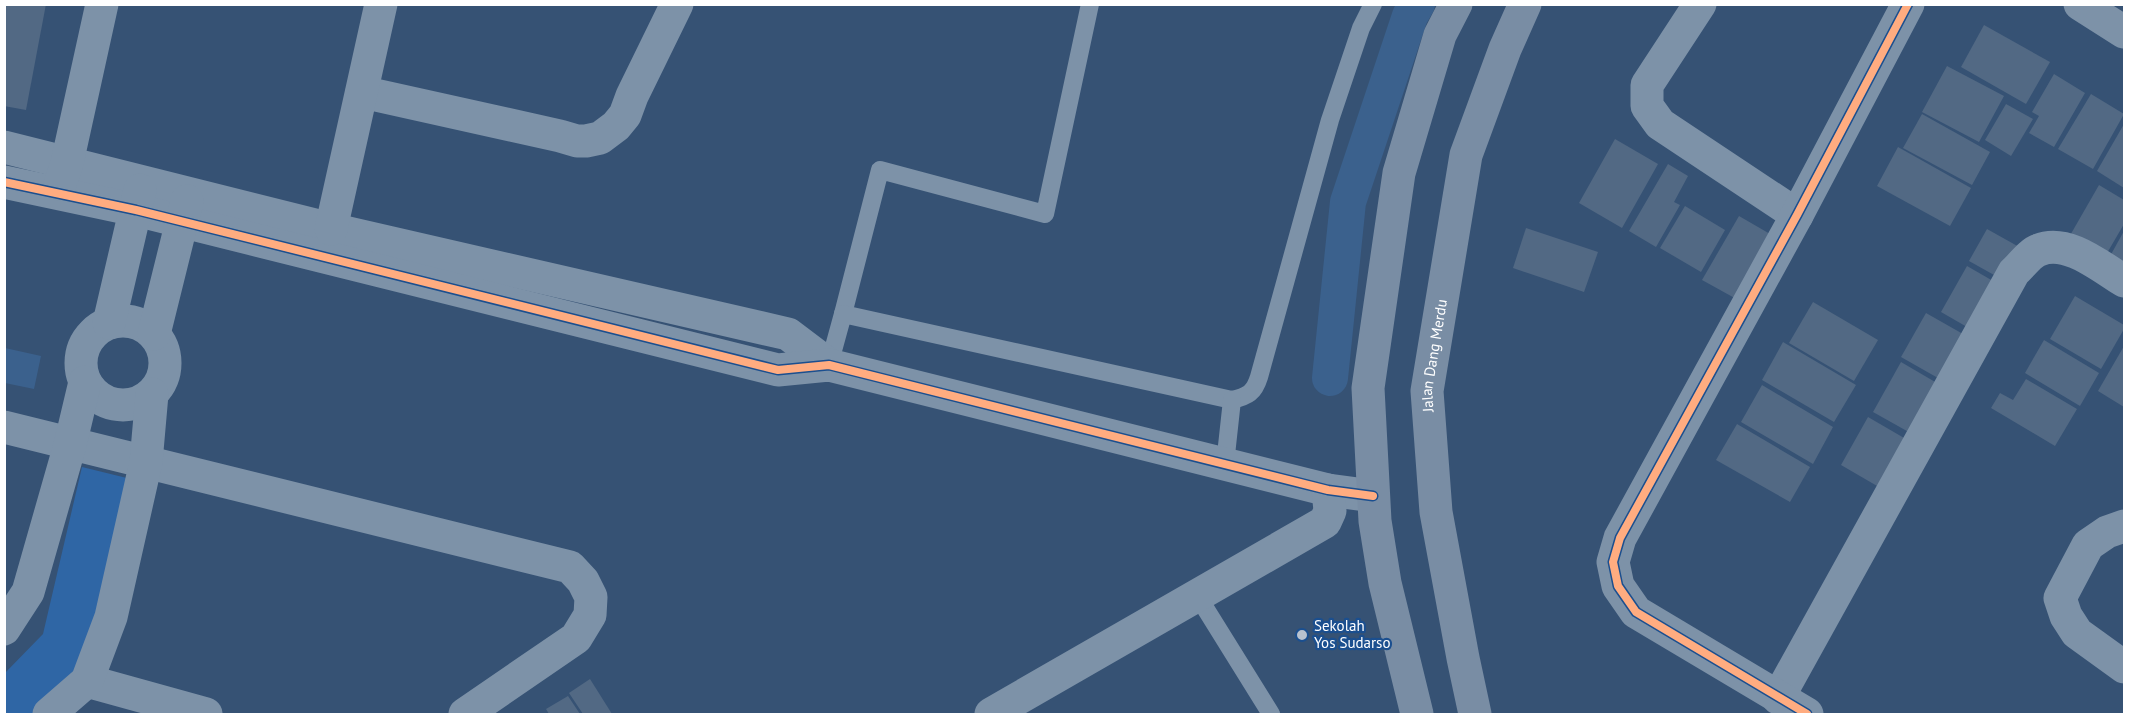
<svg xmlns="http://www.w3.org/2000/svg" width="2129" height="719" viewBox="0 0 2129 719" font-family="'PT Sans',sans-serif">
	<style>
		.green { fill: #2f66a5 }
		.water { fill: #3b618d }
		.lines { fill: none; stroke-linecap: round; stroke-linejoin: round }
		.canal { stroke: #3b618d; stroke-width: 36 }
		.building { fill: #526984 }
		.service { stroke: #7d92a8; stroke-width: 18 }
		.minor { stroke: #7d92a8; stroke-width: 33 }
		.secondary { stroke: #798da4; stroke-width: 33 }
		.cycleway-casing { stroke: #1b4f8f; stroke-width: 11 }
		.cycleway { stroke: #ffac80; stroke-width: 8 }
		.poi-dot { fill: #b9c2ce; stroke: #1b4f8f; stroke-width: 2 }
		.labels { text-anchor: middle; stroke-width: 4.5; stroke-linejoin: round; paint-order: stroke }
		.street-label { font-size: 15px; fill: #fff; stroke: #1b4f8f }
		.poi-label { font-size: 15px; fill: #fff; stroke: #1b4f8f; text-anchor: start }
	</style>
	<rect width="100%" height="100%" fill="#365274"/>
	<polygon class="green" points="82,467 135,480 85,687 43,714 5,714 5,673 43,634"/>
	<polygon class="water" points="5,348 41,356 34,389 5,383"/>
	<g class="lines">
		<polyline class="canal" points="1330,378 1348,202 1410,16 1417,4"/>
	</g>
	<g class="building">
		<polygon points="4,4 46,4 26,110 4,106"/>
		<polygon points="1984,25 2050,62 2026,104 1961,67"/>
		<polygon points="1947,66 2004,96 1979,142 1922,112"/>
		<polygon points="2054,74 2085,93 2054,147 2029,133 2039,116 2032,112"/>
		<polygon points="2091,94 2124,114 2093,169 2058,149"/>
		<polygon points="2006,104 2033,119 2011,156 1985,140"/>
		<polygon points="1922,114 1990,152 1972,185 1903,148"/>
		<polygon points="2124,124 2124,188 2097,171"/>
		<polygon points="1615,139 1658,164 1622,228 1579,203"/>
		<polygon points="1898,147 1971,188 1950,226 1877,186"/>
		<polygon points="1668,164 1688,176 1674,202 1680,205 1656,247 1629,231"/>
		<polygon points="2099,185 2124,200 2124,224 2103,260 2068,239"/>
		<polygon points="1685,206 1725,230 1701,272 1660,248"/>
		<polygon points="1739,216 1777,238 1740,301 1702,280"/>
		<polygon points="1526,228 1598,252 1584,292 1513,268"/>
		<polygon points="1987,229 2021,248 2003,280 1969,261"/>
		<polygon points="2124,231 2124,268 2109,258"/>
		<polygon points="1967,266 2000,285 1974,331 1941,312"/>
		<polygon points="2075,296 2124,325 2124,329 2101,369 2050,339"/>
		<polygon points="1813,302 1878,340 1854,381 1789,343"/>
		<polygon points="1926,313 1970,338 1945,382 1901,357"/>
		<polygon points="2044,340 2099,373 2080,406 2025,373"/>
		<polygon points="1783,342 1856,385 1834,422 1762,380"/>
		<polygon points="2124,346 2124,407 2098,391"/>
		<polygon points="1901,362 1942,386 1914,435 1873,412"/>
		<polygon points="2026,379 2077,409 2055,446 1991,408 2000,393 2013,400"/>
		<polygon points="1762,385 1833,427 1813,464 1741,422"/>
		<polygon points="1868,417 1911,442 1884,490 1841,465"/>
		<polygon points="1737,424 1810,467 1790,502 1716,460"/>
		<polygon points="590,679 612,714 583,714 569,693"/>
		<polygon points="568,696 580,714 549,714 546,709"/>
	</g>
	<g class="lines">
		<g class="service">
			<polyline points="843,314 880,170 1045,214 1090,4"/>
			<path d="M829 365 843 314 1232 400C1248 396 1254 393 1259 377L1330 120 1361 28 1373 4"/>
			<polyline points="1225,464 1232,400"/>
			<polyline points="1197,595 1271,714"/>
		</g>
		<g class="minor">
			<polyline points="1700,4 1647,85 1647,106 1660,124 1797,215"/>
			<polyline points="2080,4 2124,32"/>
			<polyline points="362,92 560,136 577,141 586,141 600,138 616,126 625,115 632,96 677,4"/>
			<polyline points="4,147 331,229 788,334 829,365"/>
			<polyline points="4,182 136,210 778,370 829,365 1328,490 1373,496"/>
			<polyline points="60,184 67,163 102,4"/>
			<polyline points="331,229 381,4"/>
			<circle cx="123" cy="363" r="42"/>
			<polyline points="109,323 140,190"/>
			<polyline points="154,334 187,201"/>
			<polyline points="4,427 570,567 583,581 591,597 590,615 576,638 465,714"/>
			<polyline points="2124,526 2107,532 2088,545 2060,598 2066,616 2077,633 2124,667"/>
			<polyline points="4,629 28,592 70,445 85,382"/>
			<polyline points="87,681 206,714"/>
			<path d="M1778 698 2014 272C2021 266 2030 253 2039 250 2067 238 2101 267 2124 281"/>
			<polyline points="49,714 87,681 111,617 146,462 152,394"/>
			<polyline points="991,714 1325,522 1330,511 1328,490"/>
			<polyline points="1807,714 1636,612 1618,586 1613,562 1620,538 1797,215 1908,4"/>
		</g>
		<g class="secondary">
			<polyline points="1417,714 1385,583 1375,521 1368,388 1399,173 1440,35 1456,4"/>
			<path id="s1" d="M1475 714 1463 658 1436 512 1427 391 1466 155 1505 49 1525 4"/>
		</g>
		<defs>
			<g id="cycleway">
				<polyline points="4,182 136,210 778,370 829,365 1328,490 1373,496"/>
				<polyline points="1807,714 1636,612 1618,586 1613,562 1620,538 1797,215 1908,4"/>
			</g>
		</defs>
		<use href="#cycleway" class="cycleway-casing"/>
		<use href="#cycleway" class="cycleway"/>
	</g>
	<circle class="poi-dot" cx="1302" cy="635" r="6"/>
	<g class="labels">
		<g class="street-label">
			<text dy="5" stroke="none"><textPath href="#s1" startOffset="363">Jalan Dang Merdu</textPath></text>
		</g>
		<g class="poi-label">
			<text x="1314" y="631">Sekolah<tspan x="1314" dy="17">Yos Sudarso</tspan></text>
		</g>
	</g>
	<rect width="2129" height="719" fill="none" stroke="#ffffff" stroke-width="12"/>
</svg>
